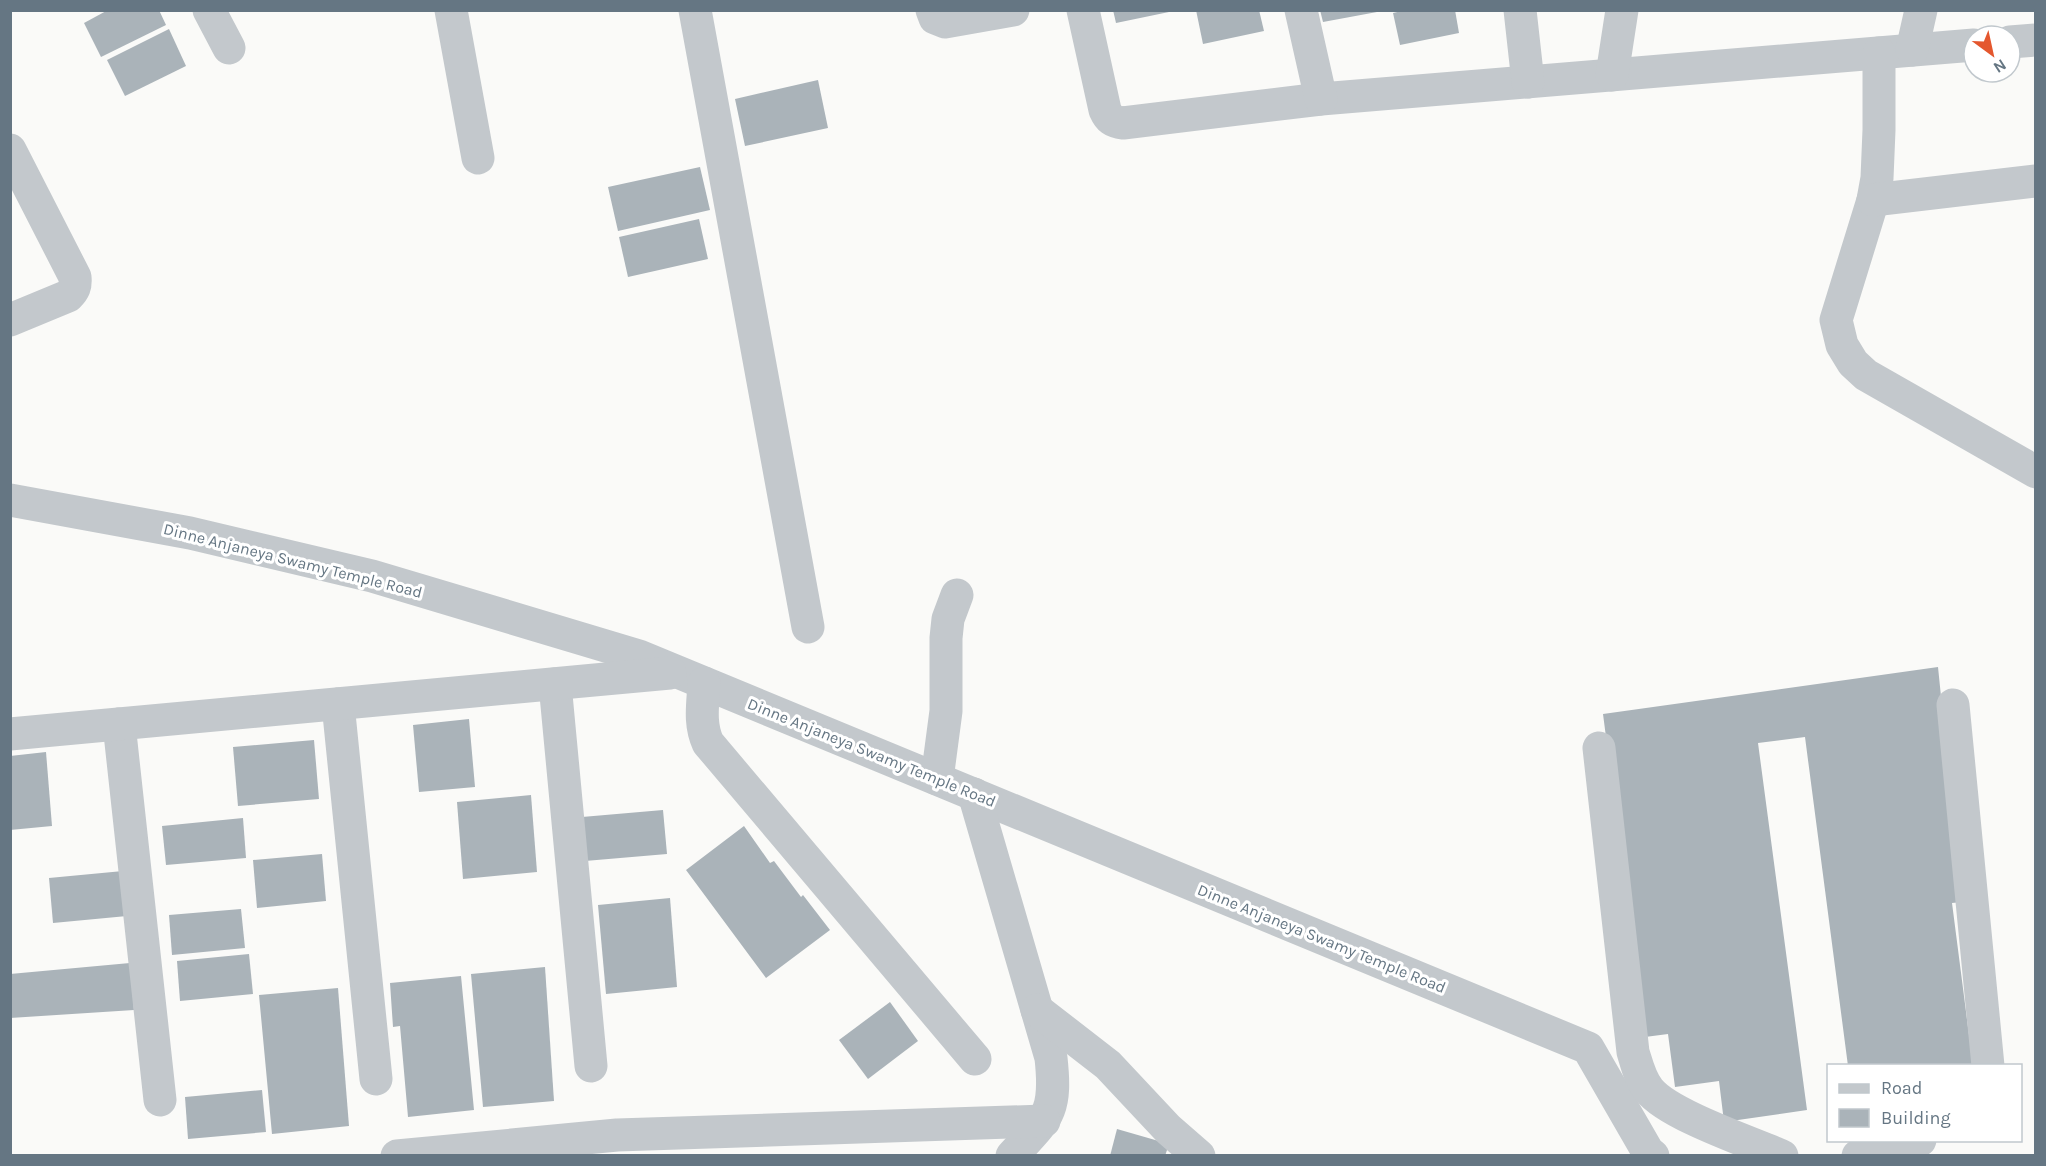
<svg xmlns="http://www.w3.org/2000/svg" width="2046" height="1166" viewBox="0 0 2046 1166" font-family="Karla,sans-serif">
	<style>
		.building { fill: #aab3b9 }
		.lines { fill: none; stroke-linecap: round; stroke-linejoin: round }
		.minor { stroke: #c3c8cc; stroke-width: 33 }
		.labels { text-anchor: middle; stroke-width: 6; stroke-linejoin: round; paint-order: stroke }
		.street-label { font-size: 16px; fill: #657683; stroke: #fff }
	</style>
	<rect width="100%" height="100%" fill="#fafaf8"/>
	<g class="building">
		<polygon points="108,10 159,10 166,25 101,57 84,23"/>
		<polygon points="1113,10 1169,10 1169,12 1116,23"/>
		<polygon points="1196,10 1259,10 1264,31 1203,44"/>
		<polygon points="1320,10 1376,10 1377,12 1323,22"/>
		<polygon points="1406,10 1455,10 1459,33 1400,45 1393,13"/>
		<polygon points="169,29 186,66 125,96 107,60"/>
		<polygon points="818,80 828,128 745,146 735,99"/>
		<polygon points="700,167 710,210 618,231 608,187"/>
		<polygon points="699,219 708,259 628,277 619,237"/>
		<polygon points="1938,667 1962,902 1952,903 1973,1066 1848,1066 1805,737 1758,743 1807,1110 1724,1122 1719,1081 1675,1087 1668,1034 1645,1037 1603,714"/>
		<polygon points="469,719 475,787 419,792 413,725"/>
		<polygon points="314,740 319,799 238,806 233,747"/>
		<polygon points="46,752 52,826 10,830 10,756"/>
		<polygon points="531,795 537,872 463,879 457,802"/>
		<polygon points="663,810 667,854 585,861 582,817"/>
		<polygon points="243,818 246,858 166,865 162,826"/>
		<polygon points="744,826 770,863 774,861 801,897 803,895 830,930 766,978 686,870"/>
		<polygon points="322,854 326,901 257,908 253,860"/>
		<polygon points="123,871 127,916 53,923 49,878"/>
		<polygon points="670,898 677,987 606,994 598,905"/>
		<polygon points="241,909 245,948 172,955 169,915"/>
		<polygon points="249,954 253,994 180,1001 177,961"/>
		<polygon points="130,963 134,1010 10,1018 10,974"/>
		<polygon points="545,967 554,1101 483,1107 471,974"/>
		<polygon points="461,976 474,1110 408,1117 400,1026 393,1027 390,983"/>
		<polygon points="338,988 349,1126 272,1134 259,995"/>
		<polygon points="890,1002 918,1041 868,1079 839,1040"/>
		<polygon points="262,1090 266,1132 188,1139 185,1097"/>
		<polygon points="1117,1129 1169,1144 1165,1156 1110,1156"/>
	</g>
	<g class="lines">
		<g class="minor">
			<polyline points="209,10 229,48"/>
			<polyline points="451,10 478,158"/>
			<polyline points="695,10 808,627"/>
			<polyline points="932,10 935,18 945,22 1013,10"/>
			<path d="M1083 10 1105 110C1109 119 1113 122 1123 123L1321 99 1974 45"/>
			<polyline points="1301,10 1321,99"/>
			<polyline points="1520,10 1528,82"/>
			<polyline points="2010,42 2036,40"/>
			<polyline points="1912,50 1921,10"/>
			<polyline points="1879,53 1879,130 1877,178 1873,200 1836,320 1842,345 1853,363 1866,375 2036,472"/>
			<polyline points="1612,75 1622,10"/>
			<path d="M10 150 75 277C76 286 74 290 68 296L10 320"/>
			<polyline points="1873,200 2036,181"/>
			<polyline points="10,500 190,533 372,576 639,656 1588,1048 1648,1152 1653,1156"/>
			<path d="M704 683C703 704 699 723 708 743L975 1059"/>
			<polyline points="555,684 591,1066"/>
			<polyline points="338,704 376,1079"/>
			<polyline points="1953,705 1988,1066"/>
			<polyline points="119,724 160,1100"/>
			<polyline points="10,734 670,673"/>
			<path d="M1599 748 1633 1052C1637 1065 1640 1079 1649 1090 1669 1115 1750 1142 1782 1156"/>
			<polyline points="937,779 946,711 946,638 948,619 957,595"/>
			<path d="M974 794 1051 1058C1057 1113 1048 1117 1012 1156"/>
			<polyline points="1037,1010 1108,1065 1168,1129 1199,1156"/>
			<polyline points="397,1156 617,1135 1044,1121"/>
			<polyline points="1858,1156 1920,1140"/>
		</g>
	</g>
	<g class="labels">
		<g class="street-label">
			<text transform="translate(293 560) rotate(14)" y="6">Dinne Anjaneya Swamy Temple Road</text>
			<text transform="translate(872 752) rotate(22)" y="6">Dinne Anjaneya Swamy Temple Road</text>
			<text transform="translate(1322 938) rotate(22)" y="6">Dinne Anjaneya Swamy Temple Road</text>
		</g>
	</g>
	<rect width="2046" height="1166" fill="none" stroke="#657683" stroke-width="24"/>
	<rect x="1827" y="1064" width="195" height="78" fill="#ffffff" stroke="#c1c8cd" stroke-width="1.5"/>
	<rect x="1839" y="1084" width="30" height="9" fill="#c3c8cc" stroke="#c1c8cd" stroke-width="1.5"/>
	<text x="1881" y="1094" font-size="18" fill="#657683">Road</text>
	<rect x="1839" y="1109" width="30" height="18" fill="#aab3b9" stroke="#c1c8cd" stroke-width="1.5"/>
	<text x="1881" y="1124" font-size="18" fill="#657683">Building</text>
	<g transform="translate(1992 54) rotate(147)"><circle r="28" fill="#ffffff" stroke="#c1c8cd" stroke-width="1.5"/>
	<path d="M0-4.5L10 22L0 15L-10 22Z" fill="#e4572e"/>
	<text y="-9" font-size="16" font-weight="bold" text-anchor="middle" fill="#657683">N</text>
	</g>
</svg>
